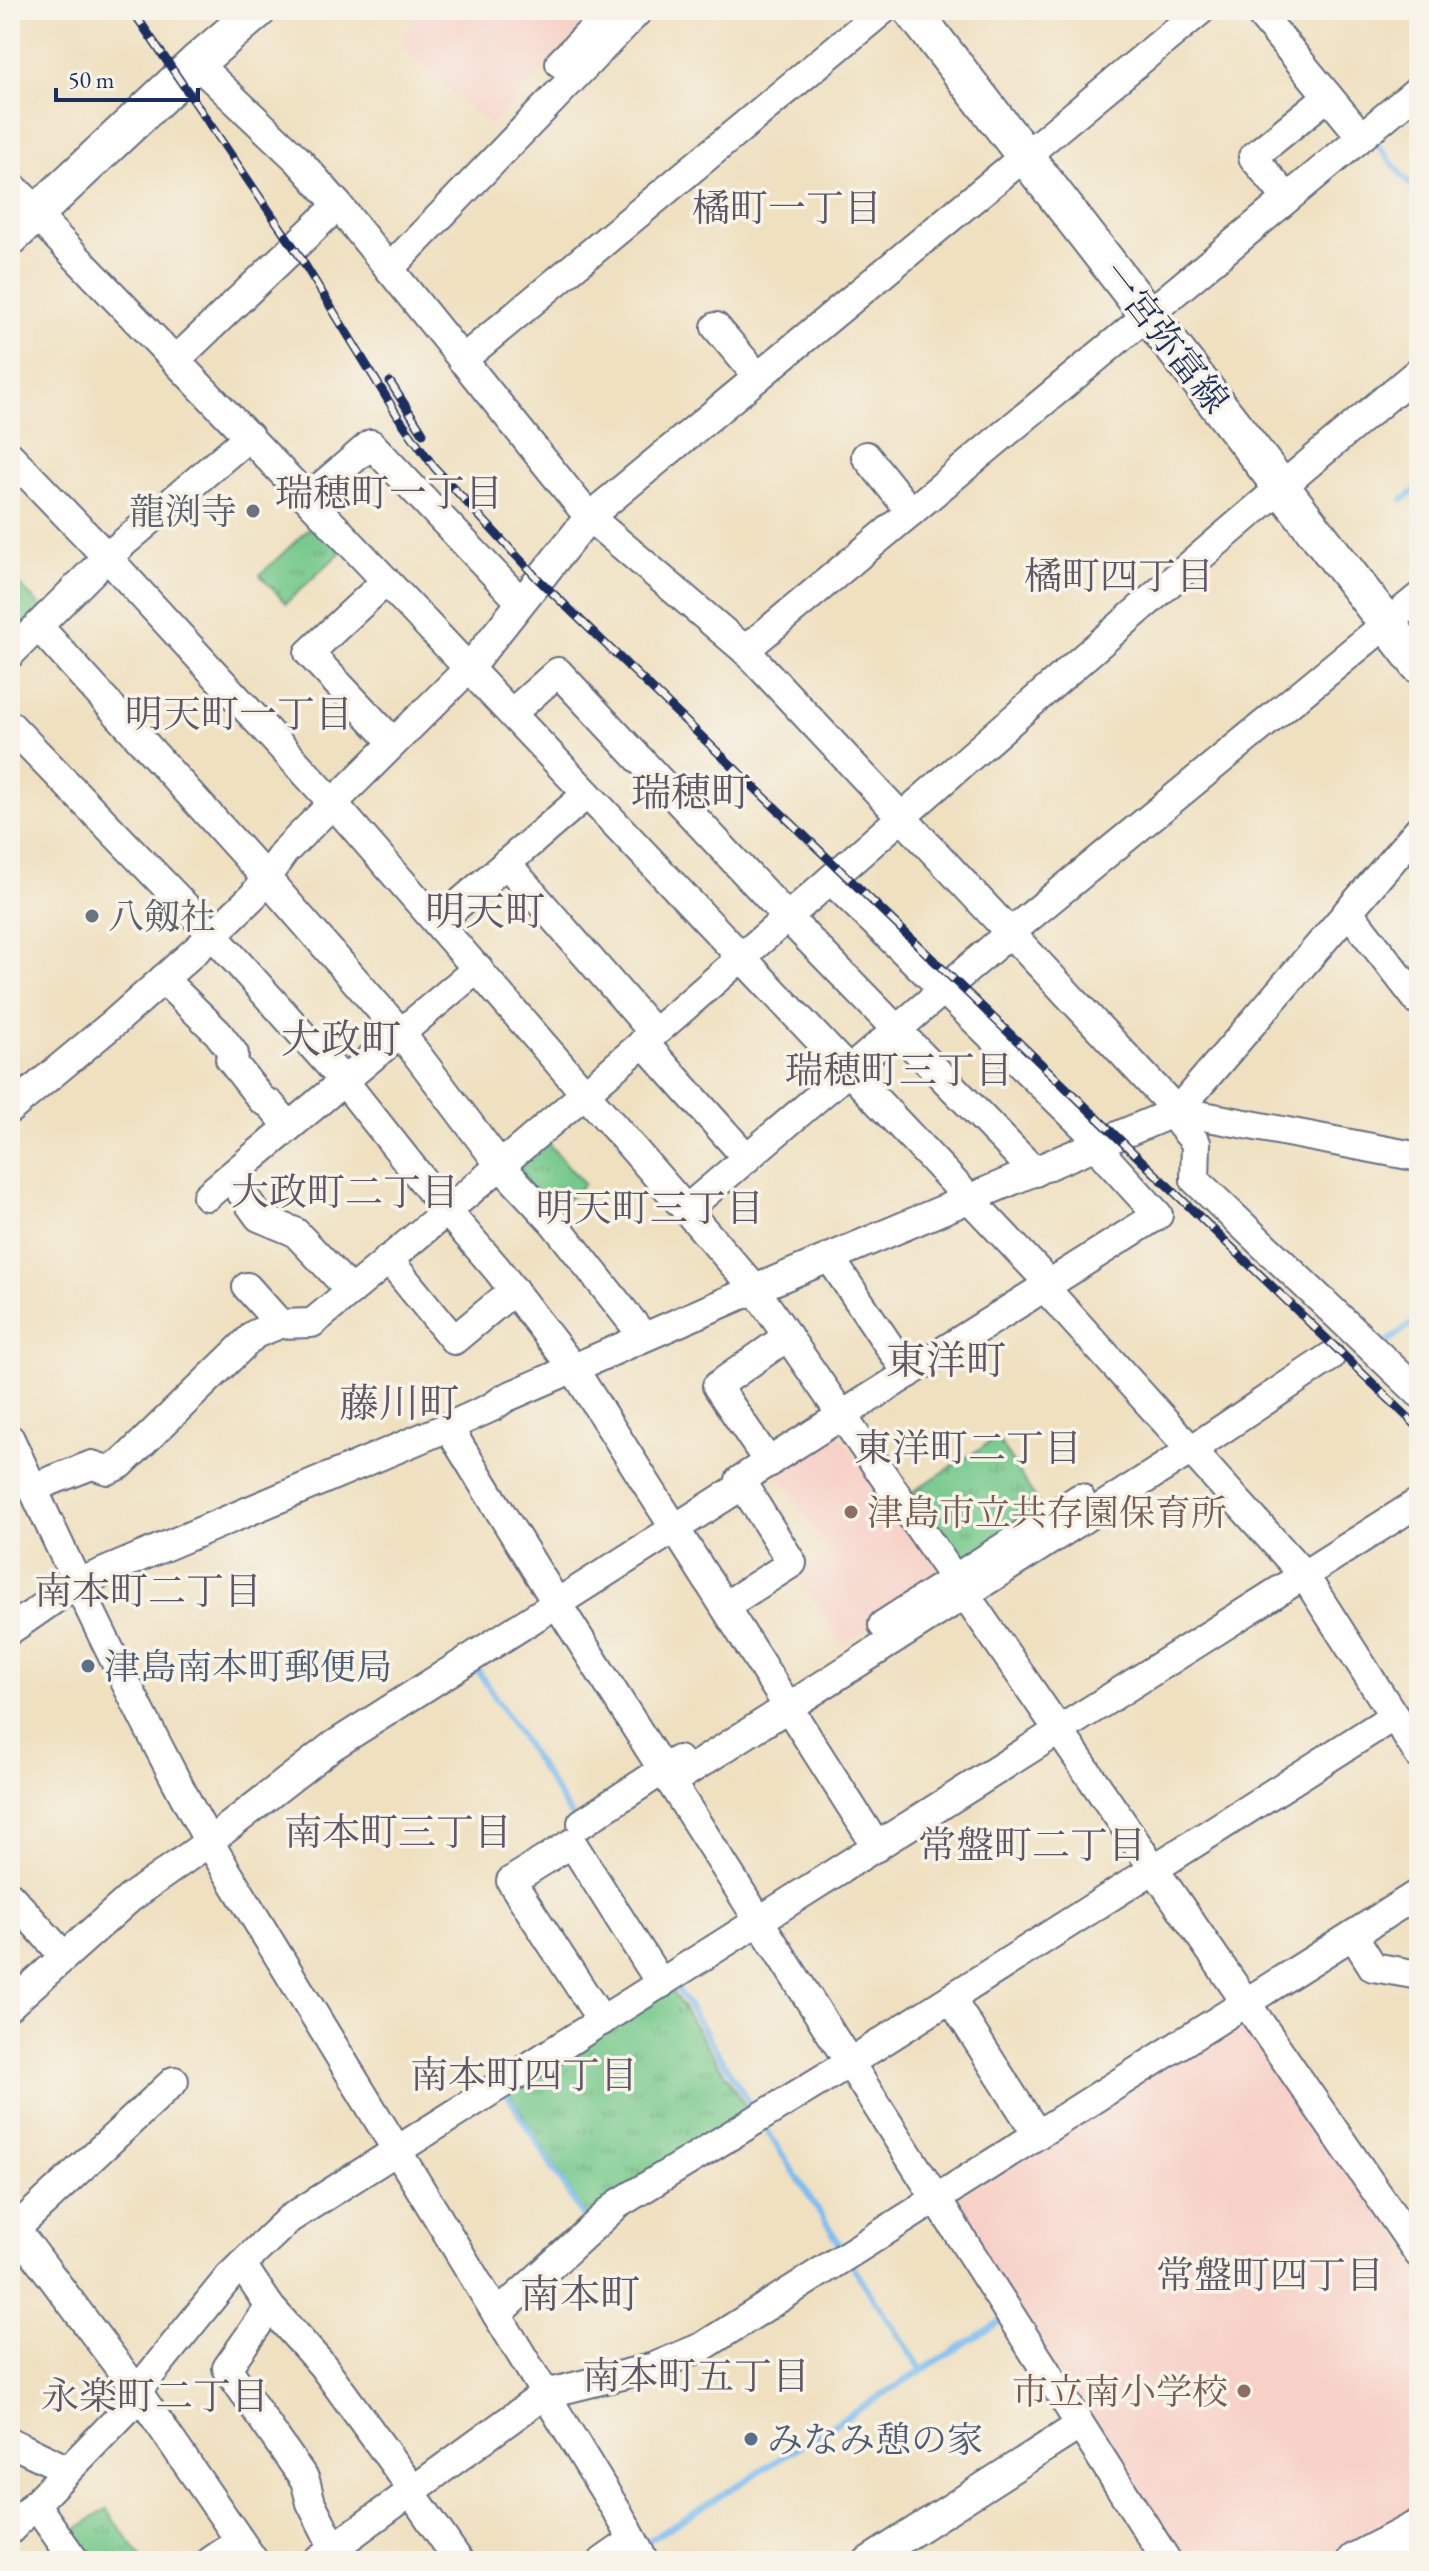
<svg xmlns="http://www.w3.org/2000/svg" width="1429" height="2571" viewBox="0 0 1429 2571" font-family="'EB Garamond','Noto Serif JP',serif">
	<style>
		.built { fill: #f7d1c8 }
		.park { fill: url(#park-tufts); stroke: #487c75; stroke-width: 2 }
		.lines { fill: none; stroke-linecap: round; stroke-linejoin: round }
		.stream { stroke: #7dbef2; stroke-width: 6 }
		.minor-casing { stroke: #656d80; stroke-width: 32 }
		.major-casing { stroke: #656d80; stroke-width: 40 }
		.minor { stroke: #fff; stroke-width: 28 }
		.major { stroke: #fff; stroke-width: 36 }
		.rail-casing { stroke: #1b2f5e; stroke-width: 9 }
		.rail { stroke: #f7f3e8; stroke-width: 6; stroke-dasharray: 18; stroke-linecap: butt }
		.worship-dot { fill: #6b7280; stroke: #f7f3e8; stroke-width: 3 }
		.education-dot { fill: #8d6e63; stroke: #f7f3e8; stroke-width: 3 }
		.service-dot { fill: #5c6f8a; stroke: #f7f3e8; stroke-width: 3 }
		.labels { text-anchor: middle; stroke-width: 7; stroke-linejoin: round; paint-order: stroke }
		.street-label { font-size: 36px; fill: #1b2f5e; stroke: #f7f3e8 }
		.worship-label { font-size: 36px; fill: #5b616d; stroke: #f7f3e8; text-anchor: end }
		.education-label { font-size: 36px; fill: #785e54; stroke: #f7f3e8; text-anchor: start }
		.service-label { font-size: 36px; fill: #4e5e75; stroke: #f7f3e8; text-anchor: start }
		.neighbourhood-label { font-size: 38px; fill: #5e5765; stroke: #f7f3e8 }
		.quarter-label { font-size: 40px; fill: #5e5765; stroke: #f7f3e8 }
	</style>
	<defs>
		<pattern id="park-tufts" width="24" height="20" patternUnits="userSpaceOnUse" patternTransform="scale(2)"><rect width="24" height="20" fill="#76c98c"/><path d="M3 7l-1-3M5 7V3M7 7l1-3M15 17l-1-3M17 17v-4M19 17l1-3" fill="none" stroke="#60a476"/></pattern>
	</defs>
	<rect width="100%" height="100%" fill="#f7f3e8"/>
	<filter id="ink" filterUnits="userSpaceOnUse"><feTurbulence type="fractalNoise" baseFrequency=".0125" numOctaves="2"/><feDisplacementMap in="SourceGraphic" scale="16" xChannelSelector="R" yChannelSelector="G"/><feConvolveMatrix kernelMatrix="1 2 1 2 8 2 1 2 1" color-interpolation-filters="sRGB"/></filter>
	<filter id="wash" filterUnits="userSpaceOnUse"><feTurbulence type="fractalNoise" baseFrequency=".006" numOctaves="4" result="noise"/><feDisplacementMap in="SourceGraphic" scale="32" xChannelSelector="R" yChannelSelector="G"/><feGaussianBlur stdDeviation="1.8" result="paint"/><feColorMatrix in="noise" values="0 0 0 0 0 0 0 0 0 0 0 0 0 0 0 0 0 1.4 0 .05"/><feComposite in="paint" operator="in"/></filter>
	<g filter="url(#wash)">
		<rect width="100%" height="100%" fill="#efe0c0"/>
		<g class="built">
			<polygon points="420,10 601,10 490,127 400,44"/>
			<polygon points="836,1430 945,1580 842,1645 798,1576 830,1555 775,1469"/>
			<polygon points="1244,2014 1419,2269 1419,2513 1328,2561 1177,2561 950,2203"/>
		</g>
		<g class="park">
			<polygon points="317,521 341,552 286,603 260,575"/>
			<polygon points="10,574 42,608 10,639"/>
			<polygon points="546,1141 584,1184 564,1203 551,1208 518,1174 519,1164"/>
			<polygon points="997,1438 1046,1515 963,1567 909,1494"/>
			<polygon points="671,1989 751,2115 588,2220 509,2092"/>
			<polygon points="107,2509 141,2558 136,2561 86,2561 68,2535"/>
		</g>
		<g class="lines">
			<g class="stream">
				<polyline points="1373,140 1419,195"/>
				<polyline points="1403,500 1419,487"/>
				<polyline points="1387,1342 1419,1318"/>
				<polyline points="475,1666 575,1821"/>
				<polyline points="1400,1711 1419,1699"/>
				<polyline points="676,1986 755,2112"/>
				<polyline points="507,2094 586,2221"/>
				<polyline points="766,2129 843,2249"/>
				<polyline points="851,2264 922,2370"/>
				<polyline points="648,2541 1004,2319"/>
			</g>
		</g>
	</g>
	<g filter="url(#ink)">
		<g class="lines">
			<defs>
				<g id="minor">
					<polyline points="1257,10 1361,136"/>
					<polyline points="196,63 298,160 338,205 589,517 745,650 1177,1111 1180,1124 1196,1143 1195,1180 1419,1393"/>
					<polyline points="560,63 612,10"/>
					<polyline points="1286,197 1253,157 1328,96"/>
					<polyline points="35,214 353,546 1050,1284"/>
					<polyline points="389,269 639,10"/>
					<polyline points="716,327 758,377"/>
					<polyline points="176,360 338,205"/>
					<polyline points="462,360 883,10"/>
					<polyline points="10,456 107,557 333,803 755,1289 1419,2254"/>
					<polyline points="866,456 911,512"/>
					<polyline points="308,498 371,444 520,601"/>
					<polyline points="386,581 309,653 393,742"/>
					<polyline points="38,626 266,878 400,1032 500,1165 554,1223 644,1337"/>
					<polyline points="745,650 1419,89"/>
					<polyline points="10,654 107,557 249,436"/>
					<polyline points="512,713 558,672 787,917 1035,1172"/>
					<polyline points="10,725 213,935 343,1080 446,1210 497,1269 573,1368 877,1847"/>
					<polyline points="506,863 654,1033"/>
					<polyline points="1348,911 1419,1002"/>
					<polyline points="438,922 587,794"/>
					<polyline points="163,979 218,1033 234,1054 230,1059 262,1100 270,1104 289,1126"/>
					<polyline points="643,1042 747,1158"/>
					<polyline points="10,1109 116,1021 213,935 254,895 284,852 469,668 589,517 1201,10"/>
					<polyline points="1177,1111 1419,1157"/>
					<polyline points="230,1177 259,1217 295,1232 351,1291"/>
					<polyline points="207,1196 478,968"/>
					<polyline points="687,1209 1011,932 1419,597"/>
					<polyline points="830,1258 908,1374"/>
					<polyline points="388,1259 454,1340 514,1290"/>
					<polyline points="247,1287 280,1324"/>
					<polyline points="1044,1287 1304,1575 1419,1755"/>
					<polyline points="448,1427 556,1602 1167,2561"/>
					<path d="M10 1439C73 1576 137 1711 209 1842L624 2523 644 2561"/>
					<polyline points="769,1463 717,1386 788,1336"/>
					<path d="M32 1488 92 1465 108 1470 121 1464 255 1334 280 1324 312 1323C689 1014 1045 682 1419 371"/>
					<polyline points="725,1606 792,1563 740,1480 1158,1215 1106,1158 1091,1133 831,880"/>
					<polyline points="883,1625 1080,1498"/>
					<polyline points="10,1630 76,1584 448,1427 492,1407 505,1398 755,1289 1177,1111 1419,829"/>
					<polyline points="671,1782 1191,1450 1330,1357"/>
					<polyline points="582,1823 678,1760"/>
					<polyline points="10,1896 64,1956"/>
					<polyline points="1353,1935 1373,1967 1419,1975"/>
					<polyline points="951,1999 1037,2134"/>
					<polyline points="10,2005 130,1898 209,1842 331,1747 743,1485"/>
					<polyline points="602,2021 511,1881 572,1843 661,1984"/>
					<polyline points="10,2221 137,2391 254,2561"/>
					<polyline points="10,2234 174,2081"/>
					<polyline points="242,2265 270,2307 323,2366 413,2490"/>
					<polyline points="270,2307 227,2368 305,2480 311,2503 334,2548"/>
					<polyline points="497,2315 618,2204 849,2063 1394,1716"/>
					<polyline points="137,2391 229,2277 289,2219 1419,1502"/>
					<polyline points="10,2442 68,2470"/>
					<polyline points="411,2492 459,2561"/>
					<polyline points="35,2504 75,2561"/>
					<polyline points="10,2530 140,2396"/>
					<polyline points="211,2561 240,2541"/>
					<polyline points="316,2561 545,2394 654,2367 702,2347 1419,1893"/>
					<polyline points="603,2561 633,2540"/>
					<polyline points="868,2561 1080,2425"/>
				</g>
				<g id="major">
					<polyline points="912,10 1419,665"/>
					<polyline points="10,190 35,214"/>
					<polyline points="10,238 196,63 258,10"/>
					<polyline points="1356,2561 1419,2528"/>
				</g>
			</defs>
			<use href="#minor" class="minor-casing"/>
			<use href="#major" class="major-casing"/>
			<use href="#minor" class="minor"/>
			<use href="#major" class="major"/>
			<defs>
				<g id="rail">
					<polyline points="132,10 297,252 399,418 434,467 538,579 1419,1428"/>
					<polyline points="390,382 423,433"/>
				</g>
			</defs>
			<use href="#rail" class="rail-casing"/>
			<use href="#rail" class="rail"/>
		</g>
	</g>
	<g class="worship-dot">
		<circle cx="253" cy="511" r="8"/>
		<circle cx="92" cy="916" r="8"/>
	</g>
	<g class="education-dot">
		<circle cx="851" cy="1512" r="8"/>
		<circle cx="1244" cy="2391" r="8"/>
	</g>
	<g class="service-dot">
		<circle cx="88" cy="1666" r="8"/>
		<circle cx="751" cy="2439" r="8"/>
	</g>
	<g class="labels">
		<g class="street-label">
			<text transform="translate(1166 337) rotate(52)" y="13">一宮弥富線</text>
		</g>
		<g class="worship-label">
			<text x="237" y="524">龍渕寺</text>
			<text x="108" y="929" text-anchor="start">八剱社</text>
		</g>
		<g class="education-label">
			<text x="867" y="1525">津島市立共存園保育所</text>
			<text x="1228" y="2404" text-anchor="end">市立南小学校</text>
		</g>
		<g class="service-label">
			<text x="104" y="1679">津島南本町郵便局</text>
			<text x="767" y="2452">みなみ憩の家</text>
		</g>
		<g class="neighbourhood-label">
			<text x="787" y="221">橘町一丁目</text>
			<text x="389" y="506">瑞穂町一丁目</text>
			<text x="1119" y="589">橘町四丁目</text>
			<text x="239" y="727">明天町一丁目</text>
			<text x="899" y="1083">瑞穂町三丁目</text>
			<text x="345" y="1205">大政町二丁目</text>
			<text x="650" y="1221">明天町三丁目</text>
			<text x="968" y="1461">東洋町二丁目</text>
			<text x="148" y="1604">南本町二丁目</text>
			<text x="398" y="1845">南本町三丁目</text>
			<text x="1032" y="1858">常盤町二丁目</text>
			<text x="524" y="2088">南本町四丁目</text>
			<text x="1270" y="2288">常盤町四丁目</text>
			<text x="696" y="2389">南本町五丁目</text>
			<text x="155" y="2409">永楽町二丁目</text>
		</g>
		<g class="quarter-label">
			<text x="691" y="806">瑞穂町</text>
			<text x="485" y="925">明天町</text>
			<text x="341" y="1053">大政町</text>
			<text x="946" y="1374">東洋町</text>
			<text x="399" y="1417">藤川町</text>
			<text x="580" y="2308">南本町</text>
		</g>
	</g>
	<rect width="1429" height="2571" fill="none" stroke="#f7f3e8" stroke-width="40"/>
	<path d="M56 88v12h142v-12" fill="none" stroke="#1b2f5e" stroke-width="4"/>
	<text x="68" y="88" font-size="24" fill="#1b2f5e" stroke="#f7f3e8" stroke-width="6" paint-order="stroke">50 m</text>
</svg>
